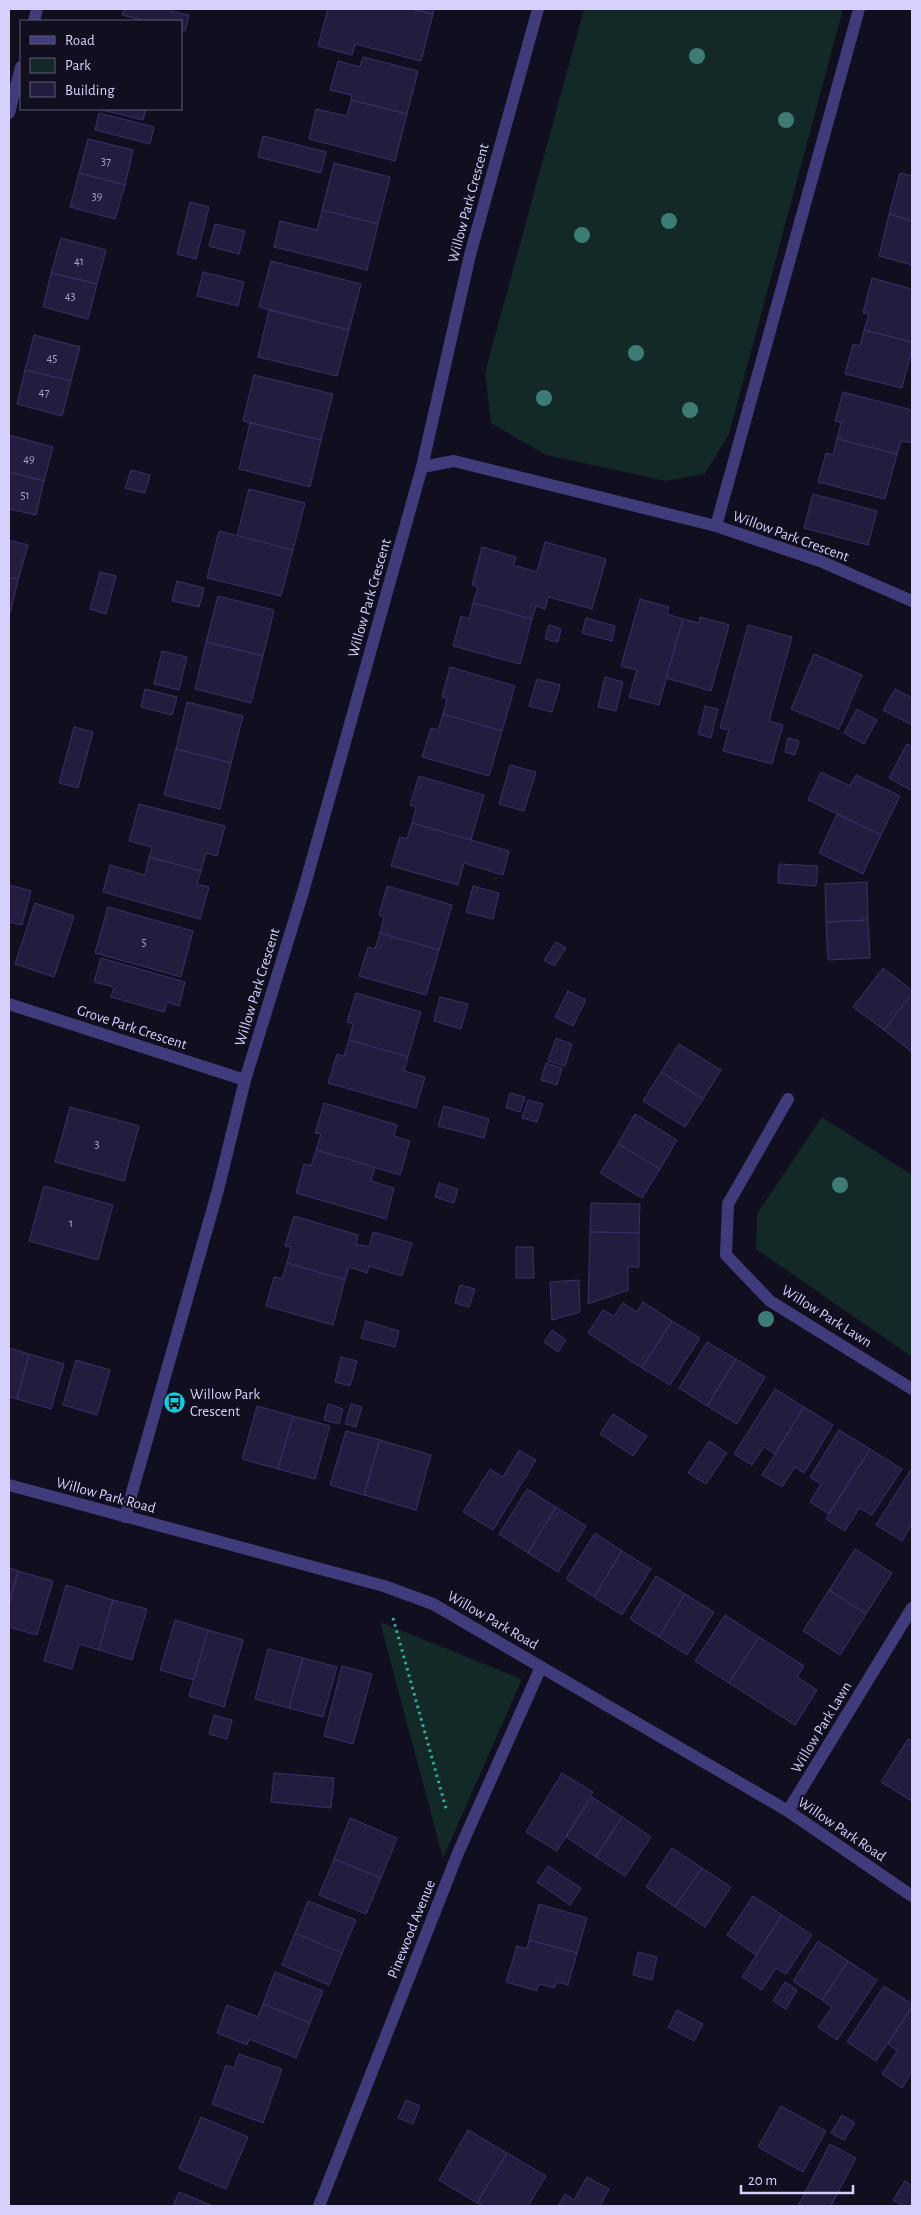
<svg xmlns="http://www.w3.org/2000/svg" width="921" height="2215" viewBox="0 0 921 2215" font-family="'Alegreya Sans',sans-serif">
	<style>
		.green { fill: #122928 }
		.building { fill: #231c3f; stroke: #3c2f69 }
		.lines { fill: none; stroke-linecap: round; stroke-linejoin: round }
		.path { stroke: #36a9a4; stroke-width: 3; stroke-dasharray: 2.5 4; stroke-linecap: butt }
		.minor { stroke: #403c7b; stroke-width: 12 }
		.tree { fill: #3d7c75 }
		.labels { text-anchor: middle; stroke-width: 4; stroke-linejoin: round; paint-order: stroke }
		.number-label { font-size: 12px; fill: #a8a3cd }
		.street-label { font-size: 15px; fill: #d5d0fc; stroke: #110e1f }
		.poi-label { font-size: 15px; fill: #d5d0fc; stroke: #110e1f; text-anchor: start }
	</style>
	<rect width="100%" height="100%" fill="#110e1f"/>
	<g class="green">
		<polygon points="584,9 843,9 729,434 705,474 666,481 546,455 491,423 485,373"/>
		<polygon points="822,1117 912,1175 912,1357 756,1249 757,1214"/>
		<polygon points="380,1622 522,1679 443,1858"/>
	</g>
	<g class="building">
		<polygon points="124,9 172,9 171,11 189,15 185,31 181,30 181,21 146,21 122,15"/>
		<polygon points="328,9 411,9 433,14 421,61 355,44 352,55 318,46"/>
		<polygon points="411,9 434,9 433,14"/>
		<polygon points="363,57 418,71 407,114 351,100 352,95 330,90 338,61 360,67"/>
		<polygon points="351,100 407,114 395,161 309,139 316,109 347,116"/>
		<polygon points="98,109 146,109 143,120"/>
		<polygon points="99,113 154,127 150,144 95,130"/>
		<polygon points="263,136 326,152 321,173 258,157"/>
		<polygon points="88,139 133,150 125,185 79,173"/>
		<polygon points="334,163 390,177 378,224 322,210"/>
		<polygon points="79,173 125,185 115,219 70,207"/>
		<polygon points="900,173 912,176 912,221 889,214"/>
		<polygon points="190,202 209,207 196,259 177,254"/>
		<polygon points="322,210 378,224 367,270 274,247 280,221 317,230"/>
		<polygon points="889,214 912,221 912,265 879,256"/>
		<polygon points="215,224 245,231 239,254 209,246"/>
		<polygon points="61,238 106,250 97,284 51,273"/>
		<polygon points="271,261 361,284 349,330 259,307"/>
		<polygon points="203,272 244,282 238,306 197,296"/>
		<polygon points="51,273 97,284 88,319 43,307"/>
		<polygon points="872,278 912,289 912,342 864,330 869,314 863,313"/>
		<polygon points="269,310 349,330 337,376 258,357"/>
		<polygon points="864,330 912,342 912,349 902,388 845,374 853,344 860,346"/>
		<polygon points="34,335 80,347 71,381 25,370"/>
		<polygon points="25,370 71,381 62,416 17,404"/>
		<polygon points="254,375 333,394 321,440 243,421"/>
		<polygon points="843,392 912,410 912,443 901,441 897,454 837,439 841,423 835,421"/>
		<polygon points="250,423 321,440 310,487 239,469"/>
		<polygon points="9,435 53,447 44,481 9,472"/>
		<polygon points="837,439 897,454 885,499 818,482 826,453 833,455"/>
		<polygon points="131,470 150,475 145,493 125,488"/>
		<polygon points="9,472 44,481 36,515 9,509"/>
		<polygon points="249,489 305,503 293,550 237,536"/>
		<polygon points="813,494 877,511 868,545 804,528"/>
		<polygon points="219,531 293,550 281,596 207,578"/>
		<polygon points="9,540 28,545 18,580 9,577"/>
		<polygon points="545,542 606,559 592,609 548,597 545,609 536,606 532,619 473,603 478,587 472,585 482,547 516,557 513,565 537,572"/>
		<polygon points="100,572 116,576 106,614 90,609"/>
		<polygon points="9,577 18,580 10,614 9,614"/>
		<polygon points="177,581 204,588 199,607 172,601"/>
		<polygon points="218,596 274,610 263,656 206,642"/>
		<polygon points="640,599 669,607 667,614 683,619 659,705 629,697 637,670 621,666"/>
		<polygon points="473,603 532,619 520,664 453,646 461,616 469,619"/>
		<polygon points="700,617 729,625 711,691 666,678 683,619 699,623"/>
		<polygon points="586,618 615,626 612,641 582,633"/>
		<polygon points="549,625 561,629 558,642 545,639"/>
		<polygon points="748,625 792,637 769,721 783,725 772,764 723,751 729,730 720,728"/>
		<polygon points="206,642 263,656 251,703 195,689"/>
		<polygon points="162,651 187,657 179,690 154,684"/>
		<polygon points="814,654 862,675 839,729 791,709"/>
		<polygon points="450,667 515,686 502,731 443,714 447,698 442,697"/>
		<polygon points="605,677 623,682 616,711 598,707"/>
		<polygon points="537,679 560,685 552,712 529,706"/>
		<polygon points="145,689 177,697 172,715 141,707"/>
		<polygon points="895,689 912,698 912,725 883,710"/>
		<polygon points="187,702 243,716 231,763 176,749"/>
		<polygon points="705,706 718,709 711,738 698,734"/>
		<polygon points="857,709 877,720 864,744 844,733"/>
		<polygon points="443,714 502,731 489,776 422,757 431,728 438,730"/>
		<polygon points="74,727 93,732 78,788 59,783"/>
		<polygon points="788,738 799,741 795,755 785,752"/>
		<polygon points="907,744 912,747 912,791 889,778"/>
		<polygon points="176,749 231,763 220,809 164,795"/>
		<polygon points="510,765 536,772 524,811 499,804"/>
		<polygon points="821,772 850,786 856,775 900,796 881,835 808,800"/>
		<polygon points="419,776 484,795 471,840 412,823 416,807 410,805"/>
		<polygon points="139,804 225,826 217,856 206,853 201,871 149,857 152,847 129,841"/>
		<polygon points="837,814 881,835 863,874 819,853"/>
		<polygon points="412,823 509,851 503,875 464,863 458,885 391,866 400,837 407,839"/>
		<polygon points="149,857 201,871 197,884 209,887 200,919 103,892 110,865 145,875"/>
		<polygon points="779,864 818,866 816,886 778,883"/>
		<polygon points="867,882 868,920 826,922 825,884"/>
		<polygon points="9,885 31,891 22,925 9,922"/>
		<polygon points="387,886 452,905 439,950 380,933 384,917 379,915"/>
		<polygon points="473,886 499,893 493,919 466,912"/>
		<polygon points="35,903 74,916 54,977 15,964"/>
		<polygon points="108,907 193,931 181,977 95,953"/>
		<polygon points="868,920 870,958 828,960 826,922"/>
		<polygon points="380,933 439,950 426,995 359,976 368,947 375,949"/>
		<polygon points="556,942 566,948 554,966 544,960"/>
		<polygon points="101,958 185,982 179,1006 167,1002 164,1012 111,997 114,987 94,982"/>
		<polygon points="883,968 912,990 912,994 884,1030 853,1007"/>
		<polygon points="568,991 586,1000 573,1026 555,1017"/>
		<polygon points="356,993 421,1012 408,1057 349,1040 353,1024 347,1022"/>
		<polygon points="912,994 912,1052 884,1030"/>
		<polygon points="440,997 468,1004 461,1029 434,1021"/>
		<polygon points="556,1038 572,1044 565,1066 548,1061"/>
		<polygon points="349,1040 408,1057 404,1071 425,1077 416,1108 328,1083 337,1054 344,1056"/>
		<polygon points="679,1044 721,1070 703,1099 661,1072"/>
		<polygon points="546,1063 562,1068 557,1085 541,1080"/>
		<polygon points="661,1072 703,1099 685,1127 643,1101"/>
		<polygon points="510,1093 525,1097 520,1112 506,1108"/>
		<polygon points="528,1100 543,1104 537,1122 522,1118"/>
		<polygon points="324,1103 397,1125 394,1136 410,1141 400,1175 316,1150 321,1134 315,1133"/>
		<polygon points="444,1106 489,1119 484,1138 438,1126"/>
		<polygon points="70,1107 139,1126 124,1181 55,1162"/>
		<polygon points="635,1114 677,1140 660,1169 618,1144"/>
		<polygon points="618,1144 660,1169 642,1198 600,1173"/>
		<polygon points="316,1150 375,1167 371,1181 394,1188 386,1219 296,1193 304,1164 311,1166"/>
		<polygon points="439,1183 458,1189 454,1203 435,1197"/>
		<polygon points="44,1186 113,1205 98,1260 29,1241"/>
		<polygon points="591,1203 640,1204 639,1233 590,1232"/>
		<polygon points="294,1216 358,1235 356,1244 369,1247 373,1232 412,1243 402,1276 369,1266 367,1273 349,1267 345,1280 287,1263 291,1247 285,1246"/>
		<polygon points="590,1232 639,1233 639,1267 628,1267 628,1290 588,1304"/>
		<polygon points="516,1247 533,1247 534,1278 516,1278"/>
		<polygon points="287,1263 345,1280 333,1325 266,1306 274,1277 282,1279"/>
		<polygon points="579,1280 580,1312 552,1320 550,1282"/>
		<polygon points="460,1285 475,1289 469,1307 455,1303"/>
		<polygon points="643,1302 672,1321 642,1368 588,1333 603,1310 614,1316 623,1303 637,1312"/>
		<polygon points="366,1321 399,1331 395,1347 361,1338"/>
		<polygon points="672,1321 700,1338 670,1385 642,1368"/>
		<polygon points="552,1330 566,1340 558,1352 544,1342"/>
		<polygon points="707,1342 736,1359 707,1406 679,1388"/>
		<polygon points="9,1348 29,1354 17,1399 9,1397"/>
		<polygon points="29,1354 64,1364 51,1409 17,1399"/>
		<polygon points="341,1357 357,1361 350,1386 335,1382"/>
		<polygon points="736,1359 765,1377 737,1424 707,1406"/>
		<polygon points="76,1360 110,1370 97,1415 63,1405"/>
		<polygon points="775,1389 804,1407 775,1454 764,1447 752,1465 734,1454"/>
		<polygon points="328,1404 343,1409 339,1424 324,1420"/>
		<polygon points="351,1404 362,1407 356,1427 345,1424"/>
		<polygon points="257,1406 293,1416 278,1469 242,1459"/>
		<polygon points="804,1407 833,1425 804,1473 795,1467 782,1487 762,1475"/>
		<polygon points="613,1414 647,1436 633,1456 600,1434"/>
		<polygon points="293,1416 330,1426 315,1479 278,1469"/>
		<polygon points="839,1430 870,1449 829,1514 810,1502 821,1484 810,1477"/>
		<polygon points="346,1431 380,1440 364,1495 330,1485"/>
		<polygon points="380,1440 431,1455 416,1510 364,1495"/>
		<polygon points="709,1441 727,1453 706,1484 688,1473"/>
		<polygon points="870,1449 902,1469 872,1515 859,1508 845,1531 826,1519"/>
		<polygon points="519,1450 536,1460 493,1530 463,1512 490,1469 503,1477"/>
		<polygon points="910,1471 912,1472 912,1524 902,1541 876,1525"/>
		<polygon points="527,1489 556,1507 528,1553 499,1534"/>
		<polygon points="556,1507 586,1526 558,1572 528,1553"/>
		<polygon points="595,1533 622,1551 594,1597 566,1579"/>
		<polygon points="855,1549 892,1573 866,1614 829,1590"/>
		<polygon points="622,1551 651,1569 622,1615 594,1597"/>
		<polygon points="9,1568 18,1571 9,1605"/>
		<polygon points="18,1571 53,1581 37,1635 9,1627 9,1605"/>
		<polygon points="656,1576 685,1594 659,1637 630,1619"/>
		<polygon points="66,1585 113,1600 99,1650 79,1644 72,1669 44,1661"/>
		<polygon points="829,1590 866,1614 840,1655 803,1631"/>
		<polygon points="685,1594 714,1612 687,1655 659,1637"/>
		<polygon points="113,1600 147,1609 132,1660 99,1650"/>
		<polygon points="725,1615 759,1637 729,1683 695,1661"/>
		<polygon points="175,1620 208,1630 194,1680 160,1670"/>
		<polygon points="208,1630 243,1640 224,1707 189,1696"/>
		<polygon points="759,1637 804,1666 797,1677 817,1690 795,1725 729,1683"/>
		<polygon points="268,1649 303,1658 289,1708 255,1699"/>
		<polygon points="303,1658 337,1667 323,1717 289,1708"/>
		<polygon points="342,1666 372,1674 353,1744 324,1736"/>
		<polygon points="214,1715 232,1720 227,1739 209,1734"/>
		<polygon points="908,1739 912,1741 912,1801 881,1782"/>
		<polygon points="274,1773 334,1778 331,1808 271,1802"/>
		<polygon points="562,1773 593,1792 557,1851 526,1832"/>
		<polygon points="592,1797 622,1817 596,1857 566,1837"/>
		<polygon points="622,1817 651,1837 625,1876 596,1857"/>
		<polygon points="350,1818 397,1838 381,1878 334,1859"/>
		<polygon points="672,1848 702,1868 675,1907 646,1887"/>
		<polygon points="334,1859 381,1878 366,1914 319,1895"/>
		<polygon points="548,1866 581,1888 570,1905 537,1882"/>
		<polygon points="702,1868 731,1887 705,1927 675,1907"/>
		<polygon points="753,1896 782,1915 756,1955 727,1935"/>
		<polygon points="308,1901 356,1920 342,1953 295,1933"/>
		<polygon points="539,1904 587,1918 577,1953 529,1940"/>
		<polygon points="782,1915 812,1935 786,1974 776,1968 762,1990 742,1977"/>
		<polygon points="295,1933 342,1953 329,1985 282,1965"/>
		<polygon points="529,1940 577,1953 568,1985 557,1982 554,1988 539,1984 537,1991 506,1982 517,1946 527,1949"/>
		<polygon points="818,1941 848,1961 822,2000 793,1981"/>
		<polygon points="638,1952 657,1957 652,1980 633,1975"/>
		<polygon points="848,1961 877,1980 837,2040 818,2027 832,2007 822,2000"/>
		<polygon points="275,1972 323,1991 310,2023 263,2004"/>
		<polygon points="785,1982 797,1990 786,2009 773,2001"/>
		<polygon points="884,1986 912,2004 912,2007 876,2061 847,2042"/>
		<polygon points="263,2004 310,2023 296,2058 249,2039 247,2045 217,2033 227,2005 258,2017"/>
		<polygon points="912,2007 912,2072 902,2088 882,2074 897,2051 888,2044"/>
		<polygon points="677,2010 703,2024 694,2041 668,2027"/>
		<polygon points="239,2054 282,2069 263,2123 212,2104 226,2065 234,2068"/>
		<polygon points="406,2100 420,2106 413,2124 398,2118"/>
		<polygon points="781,2106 826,2131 803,2172 758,2147"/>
		<polygon points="842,2115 855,2123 844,2140 831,2133"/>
		<polygon points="201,2117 248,2137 226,2189 179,2169"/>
		<polygon points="468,2130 507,2153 477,2203 439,2180"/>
		<polygon points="830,2144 856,2158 831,2206 798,2206"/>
		<polygon points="507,2153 546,2176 528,2206 484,2206 477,2203"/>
		<polygon points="587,2177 609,2189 600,2206 558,2206 565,2194 574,2200"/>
		<polygon points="905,2181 912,2186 912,2206 903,2206 893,2200"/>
		<polygon points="179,2192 213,2206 173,2206"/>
	</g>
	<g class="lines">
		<polyline class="path" points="393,1618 447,1812"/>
		<g class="minor">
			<polyline points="34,21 37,9"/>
			<polyline points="9,113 21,67"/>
			<polyline points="422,467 454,461 716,526 820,561 912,601"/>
			<polyline points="716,526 859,9"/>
			<polyline points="9,1004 245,1080"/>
			<polyline points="788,1099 728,1204 726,1255 770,1301 912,1389"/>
			<polyline points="9,1485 384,1586 433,1604 788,1811 912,1896"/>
			<polyline points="125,1517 218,1190 245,1080 303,892 422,467 470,255 538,9"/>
			<polyline points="788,1811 912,1608"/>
			<polyline points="319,2206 458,1853 541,1667"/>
		</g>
	</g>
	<g class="tree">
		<circle cx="697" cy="56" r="8"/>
		<circle cx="786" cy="120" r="8"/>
		<circle cx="669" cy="221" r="8"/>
		<circle cx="582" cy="235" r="8"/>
		<circle cx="636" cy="353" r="8"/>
		<circle cx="544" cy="398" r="8"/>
		<circle cx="690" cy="410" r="8"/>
		<circle cx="840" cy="1185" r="8"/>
		<circle cx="766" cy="1319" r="8"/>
	</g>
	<defs>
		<symbol id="bus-disc" viewBox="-11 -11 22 22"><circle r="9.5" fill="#10cee7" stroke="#110e1f"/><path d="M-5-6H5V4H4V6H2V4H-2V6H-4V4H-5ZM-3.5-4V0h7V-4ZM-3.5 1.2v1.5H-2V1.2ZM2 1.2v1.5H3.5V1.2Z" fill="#111"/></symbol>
	</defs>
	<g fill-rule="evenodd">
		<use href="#bus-disc" x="162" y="1390" width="25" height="25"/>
	</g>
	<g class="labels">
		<g class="number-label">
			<text x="106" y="165">37</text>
			<text x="97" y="200">39</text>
			<text x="79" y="265">41</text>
			<text x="70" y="300">43</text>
			<text x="52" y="362">45</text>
			<text x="44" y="396">47</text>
			<text x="29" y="463">49</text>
			<text x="25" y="499">51</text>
			<text x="144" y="946">5</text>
			<text x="97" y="1148">3</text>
			<text x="71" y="1227">1</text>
		</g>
		<g class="street-label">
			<text transform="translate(468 203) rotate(-75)" y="5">Willow Park Crescent</text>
			<text transform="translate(791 536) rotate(20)" y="5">Willow Park Crescent</text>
			<text transform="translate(369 598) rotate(-74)" y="5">Willow Park Crescent</text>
			<text transform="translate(257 987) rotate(-73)" y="5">Willow Park Crescent</text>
			<text transform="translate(132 1027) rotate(18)" y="5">Grove Park Crescent</text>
			<text transform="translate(827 1316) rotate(32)" y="5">Willow Park Lawn</text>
			<text transform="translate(106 1495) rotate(15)" y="5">Willow Park Road</text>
			<text transform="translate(493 1620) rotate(30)" y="5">Willow Park Road</text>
			<text transform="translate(821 1727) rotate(-59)" y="5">Willow Park Lawn</text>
			<text transform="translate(842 1829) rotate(34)" y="5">Willow Park Road</text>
			<text transform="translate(411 1929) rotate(-68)" y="5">Pinewood Avenue</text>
		</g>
		<g class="poi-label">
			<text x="190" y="1399">Willow Park<tspan x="190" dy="17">Crescent</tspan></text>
		</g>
	</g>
	<rect width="921" height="2215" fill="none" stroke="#d5d0fc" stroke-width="20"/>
	<rect x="20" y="20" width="162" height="90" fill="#110e1f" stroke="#5f5c77"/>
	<rect x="30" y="36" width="25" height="8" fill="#403c7b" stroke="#5f5c77"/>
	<text x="65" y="45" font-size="15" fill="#d5d0fc">Road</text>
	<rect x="30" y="58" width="25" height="15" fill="#122928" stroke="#5f5c77"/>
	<text x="65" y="70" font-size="15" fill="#d5d0fc">Park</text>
	<rect x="30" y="82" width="25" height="15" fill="#231c3f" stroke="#5f5c77"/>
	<text x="65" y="95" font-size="15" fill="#d5d0fc">Building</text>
	<path d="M741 2185v8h112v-8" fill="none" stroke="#d5d0fc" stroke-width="2.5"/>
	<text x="748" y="2185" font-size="15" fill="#d5d0fc" stroke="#110e1f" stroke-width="4" paint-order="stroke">20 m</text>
</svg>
